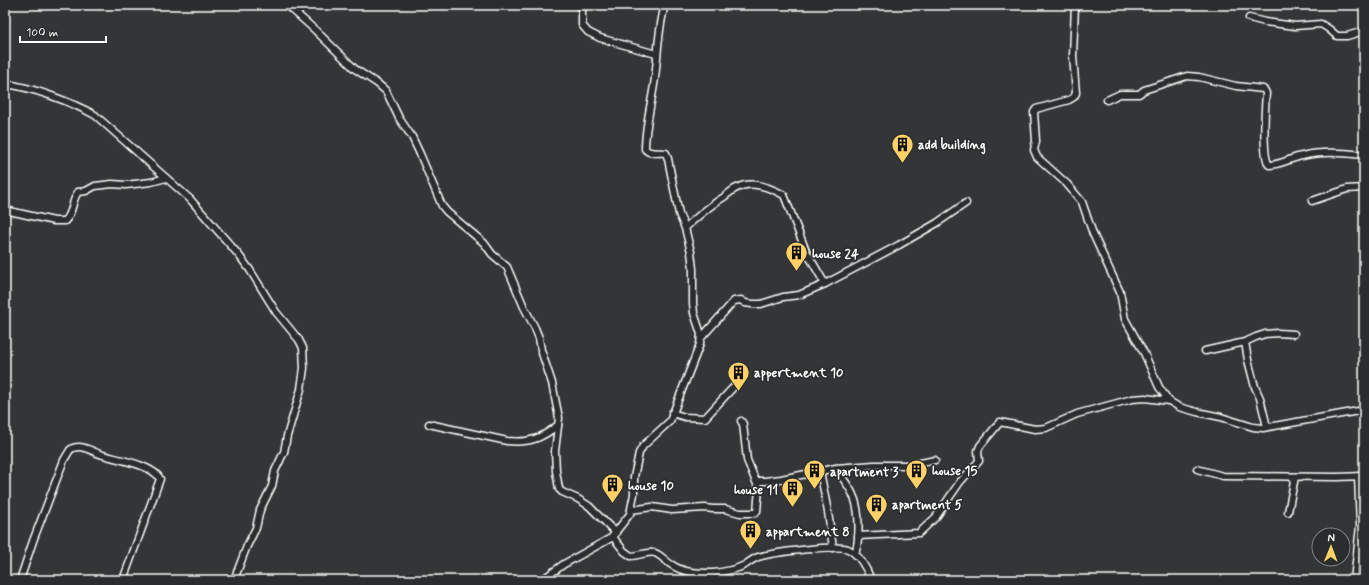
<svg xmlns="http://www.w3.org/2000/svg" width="1369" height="585" viewBox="0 0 1369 585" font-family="Mynerve,sans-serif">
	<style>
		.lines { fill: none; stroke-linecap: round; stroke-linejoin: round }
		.street-casing { stroke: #fff; stroke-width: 9 }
		.street { stroke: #2a2d2e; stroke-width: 6 }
		.labels { text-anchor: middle; stroke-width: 3.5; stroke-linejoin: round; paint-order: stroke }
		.poi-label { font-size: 13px; font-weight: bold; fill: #fff; stroke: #2a2d2e; text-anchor: start }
	</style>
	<rect width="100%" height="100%" fill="#333536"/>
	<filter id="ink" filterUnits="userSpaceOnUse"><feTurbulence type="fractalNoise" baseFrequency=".025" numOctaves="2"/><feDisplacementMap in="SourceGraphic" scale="8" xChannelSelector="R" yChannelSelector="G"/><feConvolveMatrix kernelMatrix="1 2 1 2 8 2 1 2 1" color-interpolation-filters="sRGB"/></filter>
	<g filter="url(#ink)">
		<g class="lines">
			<defs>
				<g id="street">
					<polyline points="287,5 315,30 355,69 378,84 386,91 399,118 412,137 420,154 442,206 447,212 484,243 492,254 507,267 524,307 535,328 539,338 541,350 552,383 559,418 555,451 556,471 559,489 562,492 578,499 589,506 616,533"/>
					<polyline points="582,5 582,25 588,32 600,38 656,54"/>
					<polyline points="1075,5 1073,56 1076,93 1074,97 1069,100 1036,109 1034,112 1036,141 1034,150 1037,157 1067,184 1082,202 1093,234 1120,292 1125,319 1144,353 1159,387 1169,401 1179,407 1197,412 1221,417 1253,427 1263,428 1364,410"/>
					<polyline points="1249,18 1265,22 1295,26 1321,24 1329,29 1337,36 1347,36 1364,31"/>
					<path d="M5 84C32 87 71 102 95 115L190 199 238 254 250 270 276 312 299 340 303 348 304 368 301 389 287 436 284 452 275 471 272 486 260 510 256 528 247 546 234 580"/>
					<path d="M1107 100 1120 94H1139L1144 90 1187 76 1199 77 1236 86 1263 89 1265 91 1266 93C1265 107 1262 156 1269 165 1280 165 1291 158 1302 156 1323 151 1343 153 1364 155"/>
					<polyline points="1312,201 1347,189 1364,188"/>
					<path d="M5 210 54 221H65C74 212 71 202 78 192L86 191 95 186 112 184 126 185 151 182 166 178"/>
					<path d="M685 228C698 216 709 206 724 197 728 194 732 190 737 188 751 180 771 188 784 195L806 251 825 284"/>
					<polyline points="701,338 734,301 741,300 745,303 752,304 761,304 783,297 799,295 825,284 899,245 937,223 966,203"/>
					<polyline points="1245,342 1248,360 1255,387 1260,398 1267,427"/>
					<polyline points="1205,351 1245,342 1256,337 1265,334 1278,333 1294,334"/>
					<polyline points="672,413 685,417 705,418 741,379"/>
					<path d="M429 424 507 441C529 443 541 439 558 425"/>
					<path d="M836 468C841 477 849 485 853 495 860 509 860 539 855 554"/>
					<polyline points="1197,469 1223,476 1337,477 1364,476"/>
					<polyline points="820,471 828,512 833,548"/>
					<polyline points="757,481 765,481 781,479 836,468 874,465 911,465 935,460"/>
					<polyline points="631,510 652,507 672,510 705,508 713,509 725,509 740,513 755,513 757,511 759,489 747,460 743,424 741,421"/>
					<polyline points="1288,512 1295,477"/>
					<polyline points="858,536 919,533 936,517 960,482 979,461 978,451 980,446 1000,422 1035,429 1046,428 1077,414 1132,399 1145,398 1169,401"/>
					<path d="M613 537 624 551 631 556C639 556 647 551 655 553 661 555 666 562 672 565 683 573 699 573 713 573 724 572 735 570 745 565 749 562 753 559 758 557 771 553 837 544 848 549 859 554 867 569 871 580"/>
					<path d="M20 580 33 541 64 460 70 450C72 448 75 447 79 447 87 447 95 453 103 455 116 459 154 465 160 479L123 580"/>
					<path d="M542 580 564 564 611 538 630 514 634 494V477L639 453 643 446 670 421 700 344 701 334 694 313 693 303V269L691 252 685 228 679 214 668 159 666 153C658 152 650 155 645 149 645 125 652 102 655 78 658 54 658 29 665 5"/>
					<polyline points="1354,580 1360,526 1358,476"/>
				</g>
			</defs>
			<use href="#street" class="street-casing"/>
			<use href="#street" class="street"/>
		</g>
	</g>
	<defs>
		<symbol id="building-pin" viewBox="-11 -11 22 30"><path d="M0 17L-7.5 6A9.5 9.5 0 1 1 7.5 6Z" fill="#ffd166" stroke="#2a2d2e"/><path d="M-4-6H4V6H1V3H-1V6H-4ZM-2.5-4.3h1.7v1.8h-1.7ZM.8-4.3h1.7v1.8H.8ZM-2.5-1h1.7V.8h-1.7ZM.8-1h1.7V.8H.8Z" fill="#111"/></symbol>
	</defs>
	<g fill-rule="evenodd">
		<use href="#building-pin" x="890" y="132" width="25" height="34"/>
		<use href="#building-pin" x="784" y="240" width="25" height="34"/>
		<use href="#building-pin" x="726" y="360" width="25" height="34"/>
		<use href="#building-pin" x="904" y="458" width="25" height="34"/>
		<use href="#building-pin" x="802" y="458" width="25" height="34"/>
		<use href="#building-pin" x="600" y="472" width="25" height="34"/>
		<use href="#building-pin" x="780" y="476" width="25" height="34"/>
		<use href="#building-pin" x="864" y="492" width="25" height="34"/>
		<use href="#building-pin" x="738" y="518" width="25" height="34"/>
	</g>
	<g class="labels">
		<g class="poi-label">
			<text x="918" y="149">add building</text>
			<text x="812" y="258">house 24</text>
			<text x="754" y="377">appertment 10</text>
			<text x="932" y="475">house 15</text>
			<text x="830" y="476">apartment 3</text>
			<text x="628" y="490">house 10</text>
			<text x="778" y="494" text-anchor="end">house 11</text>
			<text x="892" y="509">apartment 5</text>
			<text x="766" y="536">appartment 8</text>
		</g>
	</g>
	<rect width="1369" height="585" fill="none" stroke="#2a2d2e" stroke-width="20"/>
	<rect x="10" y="10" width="1349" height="565" fill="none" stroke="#fff" stroke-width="1.5" filter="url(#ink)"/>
	<g transform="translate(1331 547) rotate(1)"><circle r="19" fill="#2a2d2e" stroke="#7f8182"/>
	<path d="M0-3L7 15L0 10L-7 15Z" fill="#ffd166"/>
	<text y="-6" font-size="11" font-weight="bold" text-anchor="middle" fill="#ffffff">N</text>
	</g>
	<path d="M20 36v6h86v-6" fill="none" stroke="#ffffff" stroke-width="2"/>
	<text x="26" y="36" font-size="12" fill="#ffffff" stroke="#2a2d2e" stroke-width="3" paint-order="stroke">100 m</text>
</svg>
